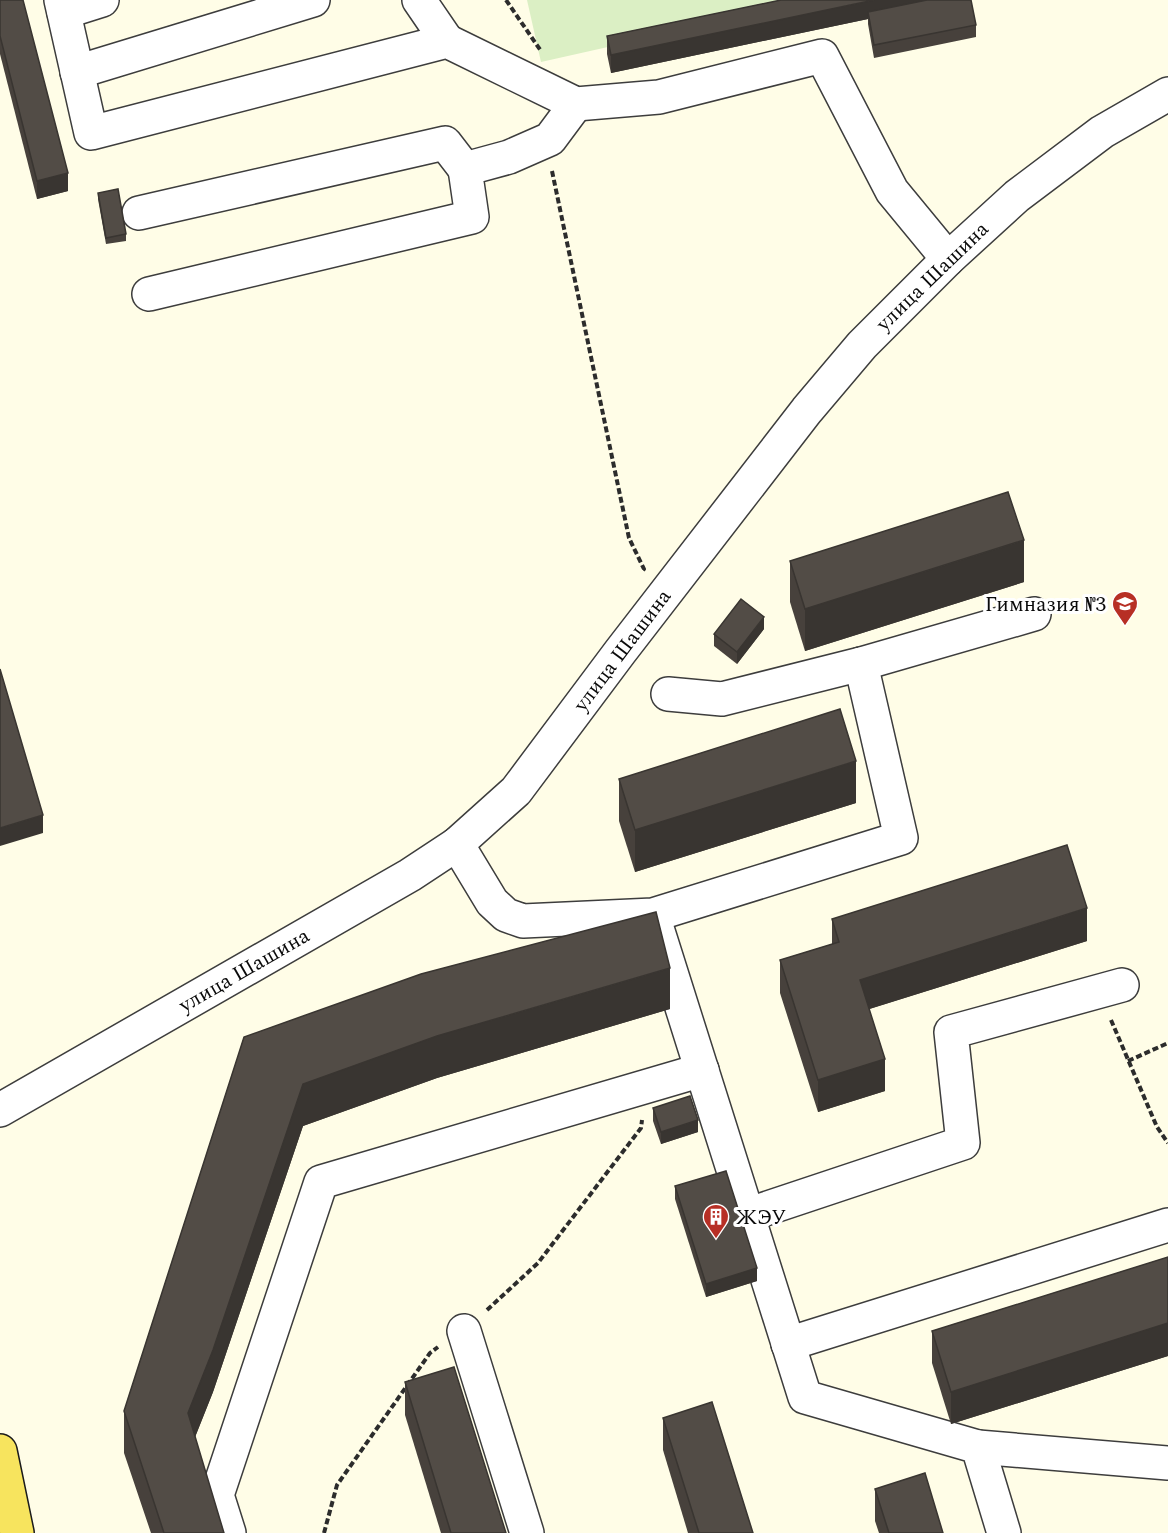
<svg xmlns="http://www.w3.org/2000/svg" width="1168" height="1533" viewBox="0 0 1168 1533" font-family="Spectral,serif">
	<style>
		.pitch { fill: #dbefc4 }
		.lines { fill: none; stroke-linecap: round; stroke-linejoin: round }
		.minor-casing { stroke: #3d3d3d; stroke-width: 36 }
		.major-casing { stroke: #1b1b1b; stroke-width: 36 }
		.path { stroke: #2c2c2c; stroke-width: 4; stroke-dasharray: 6 3; stroke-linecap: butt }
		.minor { stroke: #fff; stroke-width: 33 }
		.major { stroke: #f7e45e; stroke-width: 33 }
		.wall { fill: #47413c }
		.shaded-wall { fill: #393531 }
		.building { fill: #524c46; stroke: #393531; stroke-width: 1.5 }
		.labels { text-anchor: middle; stroke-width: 6; stroke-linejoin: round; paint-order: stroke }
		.street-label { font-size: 21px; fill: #0a0a0a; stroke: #fff }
		.poi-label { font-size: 21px; fill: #0a0a0a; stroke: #fff; text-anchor: end }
	</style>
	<rect width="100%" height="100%" fill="#fffde7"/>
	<polygon class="pitch" points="527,0 817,0 541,62"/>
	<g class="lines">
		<defs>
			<g id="minor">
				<polyline points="61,0 91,133 447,41 576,104 659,97 822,56 892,191 948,259"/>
				<polyline points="419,0 447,41"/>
				<polyline points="64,12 102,0"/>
				<polyline points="77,72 313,0"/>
				<polyline points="139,213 445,143 465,169"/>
				<polyline points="149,294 472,217 465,169 509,157 550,139 576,104"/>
				<polyline points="668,694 722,699 861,664 1034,614"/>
				<polyline points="457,844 492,902 506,915 523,921 653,915 901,838 861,664"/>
				<polyline points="656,925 805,1397 978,1447 1004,1533"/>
				<polyline points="0,1110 410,875 457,844 516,791 620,652 807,410 862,345 948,259 1017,196 1102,132 1168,94"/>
				<polyline points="747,1215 963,1143 951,1032 1122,985"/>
				<polyline points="464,1331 527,1533"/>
				<polyline points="788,1344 1168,1225"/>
				<polyline points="978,1447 1168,1463"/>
				<polyline points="229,1533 217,1495 321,1182 702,1070"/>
			</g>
			<polyline id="major" points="0,1451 17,1533"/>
		</defs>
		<use href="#minor" class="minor-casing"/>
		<use href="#major" class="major-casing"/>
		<g class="path">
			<polyline points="506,0 541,51"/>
			<polyline points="552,171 629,538 644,569 642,571"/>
			<polyline points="1111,1020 1157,1127 1168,1143"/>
			<polyline points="1128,1061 1168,1043"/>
			<polyline points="487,1310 538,1263 641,1128 642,1120"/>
			<polyline points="324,1533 337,1485 430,1353 438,1347"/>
		</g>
		<use href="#minor" class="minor"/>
		<use href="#major" class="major"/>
	</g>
	<g class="wall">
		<polygon points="0,0 68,191 37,199 0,54"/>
		<polygon points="781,0 976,25 976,37 874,58 868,24 868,19 611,73 607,54 607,36"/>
		<polygon points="98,193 126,234 126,241 106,244 98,199"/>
		<polygon points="790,561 1024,582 805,651 790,602"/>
		<polygon points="764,629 737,664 714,646 714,634"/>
		<polygon points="619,779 856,803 635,872 619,821"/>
		<polygon points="832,919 1087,941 869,1009 885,1091 818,1112 780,993 780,960 832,944"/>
		<polygon points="670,1009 437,1078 303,1126 213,1392 195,1437 224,1533 151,1533 124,1453 124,1411 244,1037"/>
		<polygon points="653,1108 698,1132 661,1144 653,1121"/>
		<polygon points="675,1186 757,1281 706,1297 675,1199"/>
		<polygon points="1168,1257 1168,1356 951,1424 932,1363 932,1331"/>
		<polygon points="405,1382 506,1533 441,1533 405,1415"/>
		<polygon points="663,1418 753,1533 688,1533 663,1450"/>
		<polygon points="875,1489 943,1533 879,1533 875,1521"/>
	</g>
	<g class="shaded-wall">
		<polygon points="874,0 961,0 868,12 868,19 611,73 611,55"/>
		<polygon points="68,173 68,191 37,199 37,181"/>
		<polygon points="1024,540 1024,582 805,651 805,609"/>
		<polygon points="764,617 764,629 737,664 737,652"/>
		<polygon points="856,761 856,803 635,872 635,830"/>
		<polygon points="43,815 43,833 0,846 0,828"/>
		<polygon points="1087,908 1087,941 860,1012 860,980"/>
		<polygon points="670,968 670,1009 437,1078 303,1126 213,1392 188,1455 188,1413 303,1084 437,1036"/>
		<polygon points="885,1059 885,1091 818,1112 818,1080"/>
		<polygon points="698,1120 698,1132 661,1144 661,1132"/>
		<polygon points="757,1268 757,1281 706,1297 706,1284"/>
		<polygon points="1168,1323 1168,1356 951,1424 951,1392"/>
	</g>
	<g class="building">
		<polygon points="0,0 23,0 68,173 37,181 0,36"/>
		<polygon points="781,0 874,0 611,55 607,36"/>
		<polygon points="927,0 971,0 976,25 874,45 868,12"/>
		<polygon points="118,189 126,234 106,238 98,193"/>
		<polygon points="1008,492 1024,540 805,609 790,561"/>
		<polygon points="741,599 764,617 737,652 714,634"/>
		<polygon points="0,669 43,815 0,828"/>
		<polygon points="840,709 856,761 635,830 619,779"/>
		<polygon points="1067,845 1087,908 860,980 885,1059 818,1080 780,960 839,942 832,919"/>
		<polygon points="656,912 670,968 437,1036 303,1084 213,1350 188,1413 224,1533 164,1533 124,1411 244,1037 421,974"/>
		<polygon points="690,1096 698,1120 661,1132 653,1108"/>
		<polygon points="726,1171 757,1268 706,1284 675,1186"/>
		<polygon points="1168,1257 1168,1323 951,1392 932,1331"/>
		<polygon points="454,1367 506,1533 451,1533 405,1382"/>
		<polygon points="712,1402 753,1533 699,1533 663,1418"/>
		<polygon points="925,1473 943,1533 889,1533 875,1489"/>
	</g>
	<defs>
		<symbol id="school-pin" viewBox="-11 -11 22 30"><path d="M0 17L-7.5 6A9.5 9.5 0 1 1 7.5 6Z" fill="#b72f25" stroke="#fff"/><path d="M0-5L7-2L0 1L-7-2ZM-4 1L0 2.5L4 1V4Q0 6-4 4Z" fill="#fff"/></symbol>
		<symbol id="building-pin" viewBox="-11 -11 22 30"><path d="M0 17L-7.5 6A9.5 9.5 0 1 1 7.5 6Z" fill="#b72f25" stroke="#fff"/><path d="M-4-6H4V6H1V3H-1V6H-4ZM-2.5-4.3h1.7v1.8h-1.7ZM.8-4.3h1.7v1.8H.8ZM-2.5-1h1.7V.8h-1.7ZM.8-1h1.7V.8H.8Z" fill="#fff"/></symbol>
	</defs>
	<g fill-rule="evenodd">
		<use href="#school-pin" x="1110" y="589" width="30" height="40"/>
		<use href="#building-pin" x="701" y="1202" width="30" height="40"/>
	</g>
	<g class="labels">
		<g class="street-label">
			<text transform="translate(932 276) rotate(-44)" y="7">улица Шашина</text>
			<text transform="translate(622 650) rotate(-53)" y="7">улица Шашина</text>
			<text transform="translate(244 970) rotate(-30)" y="7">улица Шашина</text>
		</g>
		<g class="poi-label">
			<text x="1106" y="611">Гимназия №3</text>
			<text x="736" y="1224" text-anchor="start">ЖЭУ</text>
		</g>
	</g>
</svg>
